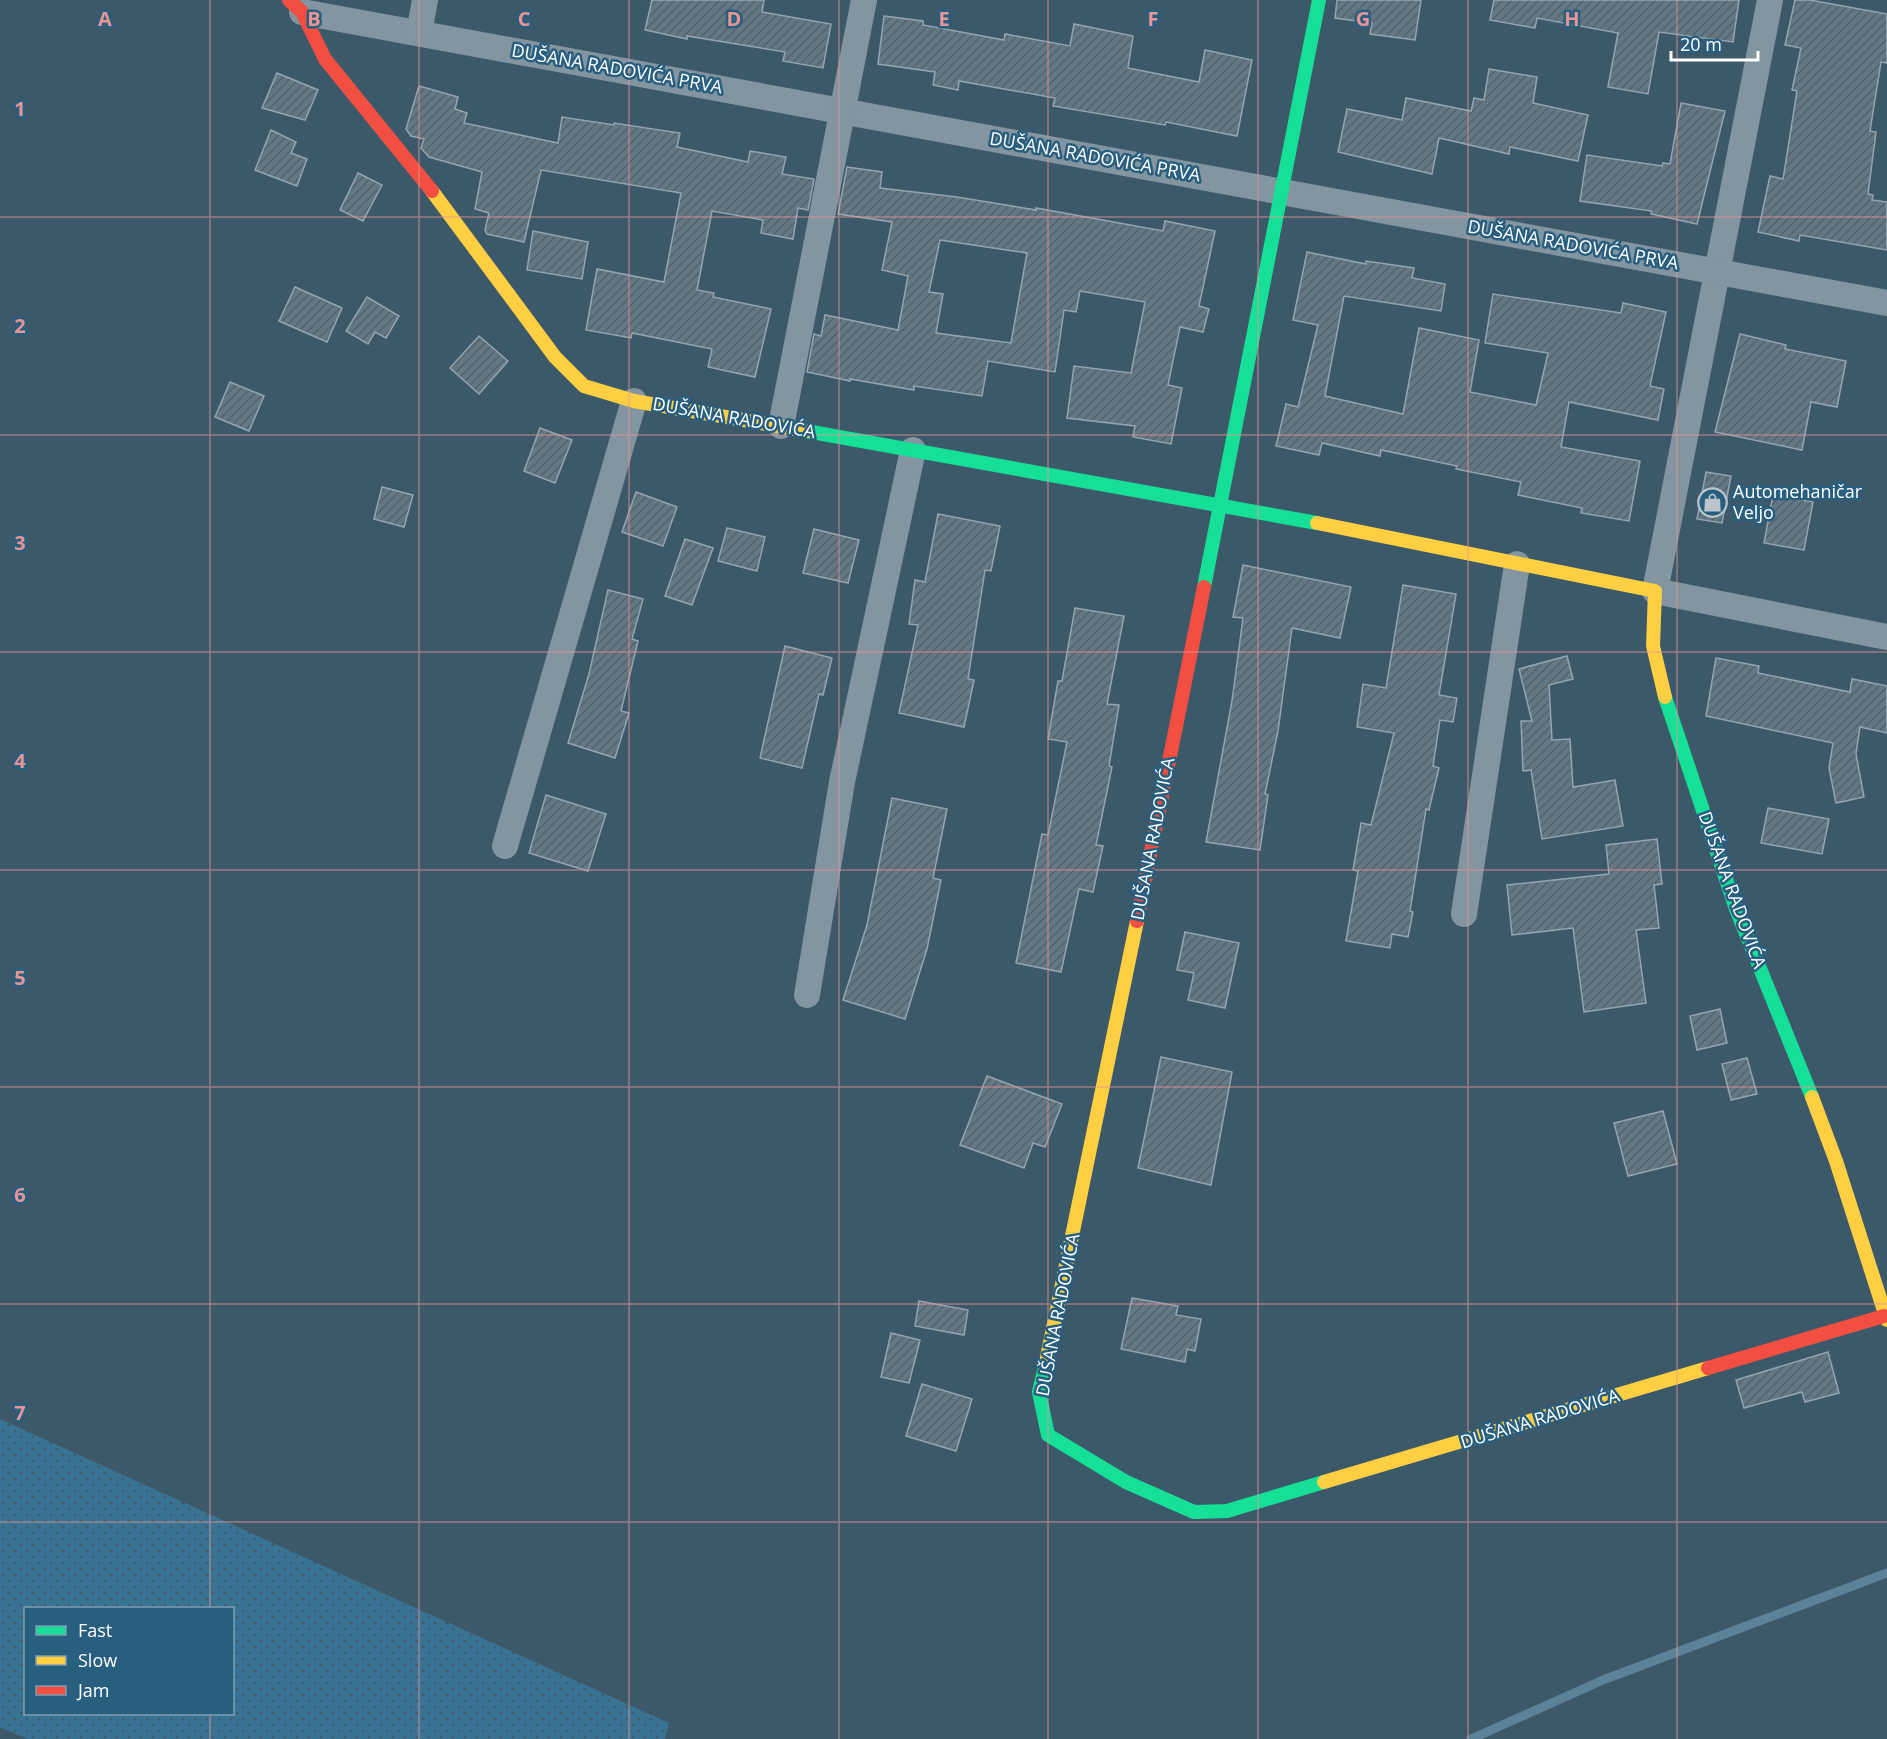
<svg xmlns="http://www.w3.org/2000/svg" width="1887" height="1739" viewBox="0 0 1887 1739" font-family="'Open Sans',sans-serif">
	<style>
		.green { fill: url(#green-dots); fill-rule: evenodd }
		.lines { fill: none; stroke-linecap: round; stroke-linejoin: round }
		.stream { stroke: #5c8297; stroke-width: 9 }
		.building { fill: url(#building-hatch); stroke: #94a5b0; stroke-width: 1.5; fill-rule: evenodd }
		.street { stroke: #8295a1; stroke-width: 26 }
		.fast { stroke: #16e098; stroke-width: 14 }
		.slow { stroke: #ffcf43; stroke-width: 14 }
		.jam { stroke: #f24e42; stroke-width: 14 }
		.grid { fill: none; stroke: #ea9494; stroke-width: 1.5; stroke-opacity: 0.55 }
		.labels { text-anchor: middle; stroke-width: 5; stroke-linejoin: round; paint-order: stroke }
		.street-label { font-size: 18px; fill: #fff; stroke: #285e7e }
		.poi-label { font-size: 18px; fill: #fff; stroke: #285e7e; text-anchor: start }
		.grid-label { font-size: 20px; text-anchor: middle; font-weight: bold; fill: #ea9494; stroke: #285e7e; stroke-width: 5; stroke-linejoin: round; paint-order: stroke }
	</style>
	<defs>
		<pattern id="green-dots" width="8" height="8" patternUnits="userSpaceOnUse" patternTransform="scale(1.5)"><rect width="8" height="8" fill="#397394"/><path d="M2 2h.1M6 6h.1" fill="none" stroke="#445c69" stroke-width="1.8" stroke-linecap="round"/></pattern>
		<pattern id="building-hatch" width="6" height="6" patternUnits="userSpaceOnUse" patternTransform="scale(1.5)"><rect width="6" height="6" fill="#627885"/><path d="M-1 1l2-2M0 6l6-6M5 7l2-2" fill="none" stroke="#576268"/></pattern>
	</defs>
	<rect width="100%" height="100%" fill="#3c596a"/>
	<path class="green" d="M0 1419 669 1723 665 1739H28L0 1727ZM232 1608V1714H26V1608Z"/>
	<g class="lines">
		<polyline class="stream" points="1471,1739 1603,1680 1887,1573"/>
	</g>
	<g class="building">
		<polygon points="652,0 764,0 762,12 831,24 823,68 783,61 785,52 687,36 687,39 645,30"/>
		<polygon points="1337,0 1421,0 1415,40 1370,34 1372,23 1335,18"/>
		<polygon points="1494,0 1739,0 1733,42 1659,32 1648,94 1608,87 1618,33 1537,18 1535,28 1490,20"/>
		<polygon points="1795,0 1810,0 1887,14 1887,63 1881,62 1870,131 1876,132 1868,194 1873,195 1872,200 1887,202 1887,250 1800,235 1799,241 1758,232 1770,176 1783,179 1797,91 1792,90 1801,48 1785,45"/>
		<polygon points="884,16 923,21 923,25 1004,40 1005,34 1070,46 1074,24 1133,36 1128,68 1199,82 1205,50 1252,60 1237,136 1166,122 1165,125 1053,106 1055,98 959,81 958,90 933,85 935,72 878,64"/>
		<polygon points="1489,69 1537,77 1533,103 1588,115 1578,161 1510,147 1509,154 1439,138 1432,174 1338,152 1347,109 1402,120 1406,98 1471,111 1474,98 1484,100"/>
		<polygon points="277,73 318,90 305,120 262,108"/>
		<polygon points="419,86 458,97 455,109 467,113 464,123 558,143 562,117 614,125 614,123 680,133 677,147 748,162 750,151 786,157 782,174 814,179 808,210 798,208 793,239 761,233 763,220 712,211 697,290 714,293 713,297 771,309 755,377 708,367 712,349 632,333 631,338 586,330 597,269 664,282 681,193 541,170 524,242 487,234 485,230 489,213 475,209 482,172 429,157 421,148 424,139 411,136 406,129"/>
		<polygon points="1681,103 1725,111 1697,224 1651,214 1652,211 1580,201 1587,155 1662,166 1663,163 1670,164"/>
		<polygon points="271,130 296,142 291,153 307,159 297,186 255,170"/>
		<path d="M847 167 882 172 880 188 957 197 1036 210V208L1163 231 1165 221 1215 231 1199 306 1209 309 1203 332 1180 327 1168 385 1182 388 1171 444 1133 437 1135 426 1067 418 1074 366 1131 373 1145 302 1080 291 1076 312 1064 310 1055 372 988 361 982 396 914 386V390L850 379V381L807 372 814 334 821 336 825 315 898 330 908 276 882 270 892 222 838 214ZM940 240 1027 253 1011 343 936 333 943 294 929 292Z"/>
		<polygon points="358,173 382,185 363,221 340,210"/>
		<polygon points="533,231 588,242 582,279 527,270"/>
		<polygon points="1307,252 1366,264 1366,261 1414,268 1412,278 1445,284 1441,311 1344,296 1325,396 1403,414 1419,328 1479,340 1470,392 1536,405 1548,353 1485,343 1493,294 1621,313 1623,303 1666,312 1650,386 1664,389 1658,420 1569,402 1561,447 1640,461 1629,521 1581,513 1582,508 1518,495 1521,482 1456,469 1457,466 1381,450 1380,456 1322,443 1319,455 1276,446 1286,404 1298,407 1318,325 1293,320"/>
		<polygon points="295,287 342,308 327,342 279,321"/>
		<polygon points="367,297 399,316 386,338 375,332 368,344 346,331"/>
		<polygon points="1740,334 1786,345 1785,349 1846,361 1837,407 1811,402 1802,450 1715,432"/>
		<polygon points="479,336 508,361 479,394 450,368"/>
		<polygon points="230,382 264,396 249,431 215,417"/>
		<polygon points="540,428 572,440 555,483 524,471"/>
		<polygon points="1706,472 1731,476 1722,523 1697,519"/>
		<polygon points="382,487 413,495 404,527 374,519"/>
		<polygon points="636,492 677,507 663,546 622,532"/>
		<polygon points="1773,495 1813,502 1804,550 1764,543"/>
		<polygon points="938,514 1000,526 991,571 985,570 968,679 974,680 964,727 899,713 918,625 909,624 915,580 925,582"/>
		<polygon points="727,528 765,537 757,571 718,561"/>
		<polygon points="814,529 859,540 848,583 803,573"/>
		<polygon points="685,539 713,548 692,605 665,596"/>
		<polygon points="1243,565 1351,587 1340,638 1292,628 1278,731 1265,794 1268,795 1260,850 1206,842 1232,701 1243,618 1233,617"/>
		<polygon points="1403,585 1456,594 1439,695 1457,698 1453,722 1440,720 1433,766 1439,768 1429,810 1426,809 1410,911 1413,912 1408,937 1392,934 1390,948 1346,941 1358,871 1353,870 1361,823 1371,825 1394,733 1357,727 1363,684 1386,688"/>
		<polygon points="608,590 643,599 632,639 638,641 621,711 629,713 615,758 568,743 589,674"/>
		<polygon points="1075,608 1124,616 1107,704 1119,705 1109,766 1112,767 1096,845 1103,846 1093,892 1079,889 1061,972 1016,963 1042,834 1048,835 1067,742 1048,739 1058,681 1062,681"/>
		<polygon points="785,646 832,658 823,695 819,694 802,768 760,758"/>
		<polygon points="1567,656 1573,679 1549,685 1552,740 1570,739 1573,787 1615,780 1623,826 1542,839 1531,770 1523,771 1521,721 1532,721 1519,669"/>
		<polygon points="1716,658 1759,666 1758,673 1850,692 1852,679 1887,686 1887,733 1860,727 1856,754 1864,797 1836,803 1829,768 1833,743 1706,716"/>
		<polygon points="546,795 606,814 588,871 529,853"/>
		<polygon points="892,798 947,809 933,878 941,880 927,949 905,1019 843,1000 867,925"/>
		<polygon points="1768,808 1829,819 1822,854 1761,843"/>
		<polygon points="1657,839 1662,884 1654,885 1659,928 1636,930 1646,1003 1584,1012 1573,928 1512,935 1507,885 1609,874 1606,845"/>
		<polygon points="1185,932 1239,943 1225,1008 1188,1000 1194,973 1177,970"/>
		<polygon points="1720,1009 1727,1043 1697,1050 1690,1016"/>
		<polygon points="1161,1057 1232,1072 1211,1185 1138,1168"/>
		<polygon points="1747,1058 1757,1094 1731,1100 1722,1064"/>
		<polygon points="987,1076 1062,1104 1045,1147 1033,1143 1024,1168 960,1145"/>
		<polygon points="1663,1111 1677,1164 1628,1176 1614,1123"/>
		<polygon points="1132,1298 1178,1306 1176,1315 1201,1319 1195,1351 1187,1349 1185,1362 1121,1349"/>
		<polygon points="919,1301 968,1310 964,1335 915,1326"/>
		<polygon points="891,1333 920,1340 909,1383 881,1377"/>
		<polygon points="1828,1352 1839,1393 1805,1402 1802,1392 1744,1408 1736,1380"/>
		<polygon points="922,1384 972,1399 956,1451 906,1436"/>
	</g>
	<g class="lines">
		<g class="street">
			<polyline points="1770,0 1655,591 1887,637"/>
			<polyline points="302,12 1887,303"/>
			<polyline points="419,33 425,0"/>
			<polyline points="781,426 864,0"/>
			<polyline points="505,846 634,401"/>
			<polyline points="1464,914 1517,564"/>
			<polyline points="807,995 842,782 913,450"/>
		</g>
		<g class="fast">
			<polyline points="806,431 1317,523"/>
			<polyline points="1204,587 1319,0"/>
			<polyline points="1665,697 1736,909 1812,1097"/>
			<polyline points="1045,1367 1039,1392 1048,1435 1126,1482 1194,1512 1227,1511 1324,1482"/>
		</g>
		<g class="slow">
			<polyline points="432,191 555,357 584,386 634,401 806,431"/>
			<polyline points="1317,523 1655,591 1653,646 1665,697"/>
			<polyline points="1812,1097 1836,1161 1887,1320"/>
			<polyline points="1045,1367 1137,921"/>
			<polyline points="1324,1482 1708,1368"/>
		</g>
		<g class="jam">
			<polyline points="289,0 302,12 325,59 432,191"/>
			<polyline points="1137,921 1204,587"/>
			<polyline points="1708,1368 1884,1316"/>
		</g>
	</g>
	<path class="grid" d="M210 0V1608M419 0V1739M629 0V1739M839 0V1739M1048 0V1739M1258 0V1739M1468 0V1739M1677 0V1739M0 217H1887M0 435H1887M0 652H1887M0 870H1887M0 1087H1887M0 1304H1887M0 1522H1887M210 1714V1739"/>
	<defs>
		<symbol id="shop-ring" viewBox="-11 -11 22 22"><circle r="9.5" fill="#285e7e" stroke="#bbc5cb" stroke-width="1.5"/><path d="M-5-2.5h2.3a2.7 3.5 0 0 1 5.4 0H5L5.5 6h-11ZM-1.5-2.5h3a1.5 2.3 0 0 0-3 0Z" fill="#bbc5cb"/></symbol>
	</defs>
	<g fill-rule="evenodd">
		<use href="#shop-ring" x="1696" y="486" width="33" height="33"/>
	</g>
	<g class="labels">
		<g class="street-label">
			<text transform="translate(617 69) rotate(10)" y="6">DUŠANA RADOVIĆA PRVA</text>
			<text transform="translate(1095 157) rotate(10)" y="6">DUŠANA RADOVIĆA PRVA</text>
			<text transform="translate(1573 245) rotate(10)" y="6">DUŠANA RADOVIĆA PRVA</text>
			<text transform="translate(734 418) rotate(10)" y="6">DUŠANA RADOVIĆA</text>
			<text transform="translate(1153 839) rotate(-79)" y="6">DUŠANA RADOVIĆA</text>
			<text transform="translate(1732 890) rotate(70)" y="6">DUŠANA RADOVIĆA</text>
			<text transform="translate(1058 1315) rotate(-79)" y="6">DUŠANA RADOVIĆA</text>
			<text transform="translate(1540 1419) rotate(-17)" y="6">DUŠANA RADOVIĆA</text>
		</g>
		<g class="poi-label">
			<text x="1733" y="498">Automehaničar<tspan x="1733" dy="21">Veljo</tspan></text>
		</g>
	</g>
	<g class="grid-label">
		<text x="105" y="26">A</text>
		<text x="314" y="26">B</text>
		<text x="524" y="26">C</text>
		<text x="734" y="26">D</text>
		<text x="944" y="26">E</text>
		<text x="1153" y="26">F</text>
		<text x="1363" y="26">G</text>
		<text x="1572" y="26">H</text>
		<text x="20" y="116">1</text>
		<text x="20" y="333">2</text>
		<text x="20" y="550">3</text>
		<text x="20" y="768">4</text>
		<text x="20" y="985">5</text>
		<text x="20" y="1202">6</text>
		<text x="20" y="1420">7</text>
	</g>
	<rect x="24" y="1607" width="210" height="108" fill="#285e7e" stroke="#7e9eb2" stroke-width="1.5"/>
	<rect x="36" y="1626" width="30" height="9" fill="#16e098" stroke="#7e9eb2" stroke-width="1.5"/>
	<text x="78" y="1637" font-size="18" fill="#ffffff">Fast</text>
	<rect x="36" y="1656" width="30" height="9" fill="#ffcf43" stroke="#7e9eb2" stroke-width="1.5"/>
	<text x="78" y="1667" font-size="18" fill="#ffffff">Slow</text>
	<rect x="36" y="1686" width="30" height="9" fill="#f24e42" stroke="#7e9eb2" stroke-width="1.5"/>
	<text x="78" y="1697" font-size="18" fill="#ffffff">Jam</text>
	<path d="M1671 51v9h87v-9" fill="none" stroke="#ffffff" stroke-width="3"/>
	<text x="1680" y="51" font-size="18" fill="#ffffff" stroke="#285e7e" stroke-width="4.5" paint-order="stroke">20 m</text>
</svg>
